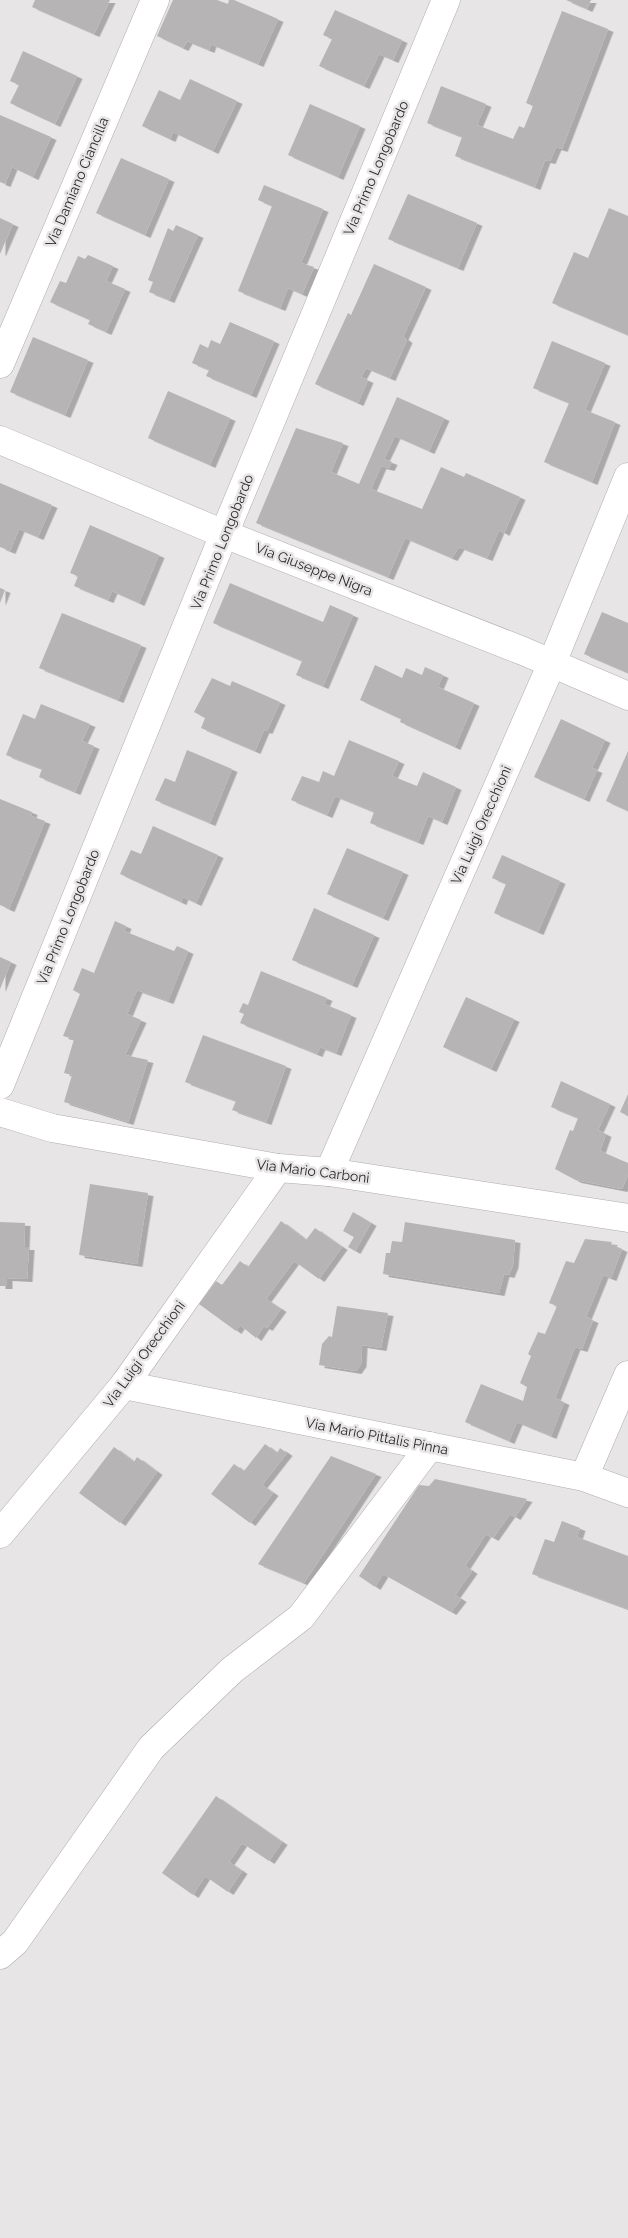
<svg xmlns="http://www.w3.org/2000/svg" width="628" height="2238" viewBox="0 0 628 2238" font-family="Raleway,sans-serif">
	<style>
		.building { fill: #b7b4b6; filter: url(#shadow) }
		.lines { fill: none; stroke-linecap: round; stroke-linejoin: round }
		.minor-casing { stroke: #afacaf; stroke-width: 29 }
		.minor { stroke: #fff; stroke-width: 28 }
		.labels { text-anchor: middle; stroke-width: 5; stroke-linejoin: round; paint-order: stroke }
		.street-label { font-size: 14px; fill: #2b2a2b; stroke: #e8e5e7 }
	</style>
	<defs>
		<filter id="shadow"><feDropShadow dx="5.5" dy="3" stdDeviation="0" flood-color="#0004"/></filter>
	</defs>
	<rect width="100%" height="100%" fill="#e8e5e7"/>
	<g class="building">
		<polygon points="35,0 110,0 94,34 32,7"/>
		<polygon points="173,0 217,0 228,4 229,0 234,0 278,19 258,64 211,44 209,50 187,41 183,48 157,36"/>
		<polygon points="566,0 591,0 587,9"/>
		<polygon points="335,10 402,40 393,60 379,54 364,86 319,66 332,39 323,35"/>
		<polygon points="562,11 608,29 562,149 556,147 550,161 545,160 535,187 455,156 462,137 427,123 441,86 486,104 477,125 513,139 519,126 524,128 533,106 526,103"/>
		<polygon points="23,51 77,76 55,124 10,103 19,85 10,81"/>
		<polygon points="190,79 237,101 213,151 173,132 170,139 142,126 159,90 180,100"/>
		<polygon points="310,104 360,126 338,177 288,155"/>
		<polygon points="0,115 51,137 33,177 12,167 5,184 0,182"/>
		<polygon points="121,158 169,179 145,235 96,213"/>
		<polygon points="264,185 323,209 301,263 314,267 302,294 288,288 280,308 238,291 272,206 258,200"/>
		<polygon points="408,194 477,223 458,268 388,239"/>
		<polygon points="609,208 628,216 628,335 552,303 574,252 588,258"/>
		<polygon points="0,218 13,224 0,254"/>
		<polygon points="176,225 198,235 169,300 149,292 153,282 148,280 168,228 173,231"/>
		<polygon points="88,255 113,266 106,281 125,289 106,332 88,324 90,320 50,302 60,281 66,283 78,256 85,259"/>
		<polygon points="374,264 426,287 403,337 407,340 390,378 366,368 361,377 368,380 358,403 315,384 348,313 351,315"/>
		<polygon points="230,322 274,341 251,395 206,376 209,370 192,363 200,344 208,348 211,340 220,344"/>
		<polygon points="33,337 88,360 65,415 10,392"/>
		<polygon points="552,341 605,363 585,410 615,422 592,482 544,462 569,403 533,388"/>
		<polygon points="168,391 230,418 210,465 148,438"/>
		<polygon points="397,397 444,418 429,451 395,436 384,459 392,462 389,468 381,466 371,489 422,509 441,467 464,477 466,473 520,497 504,533 499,530 487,558 459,547 452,558 405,538 388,577 256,523 296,428 343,443 331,472 359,484"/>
		<polygon points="0,483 52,505 38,537 19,529 10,551 0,547"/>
		<polygon points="90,525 159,555 139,603 112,591 108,600 74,586 78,576 70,573"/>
		<polygon points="230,583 323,622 330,605 353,615 323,686 296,675 302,661 213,623"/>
		<polygon points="0,588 5,590 0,603"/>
		<polygon points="602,612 628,623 628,673 584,654"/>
		<polygon points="62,613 141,645 118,700 39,668"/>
		<polygon points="375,665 402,678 406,668 422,675 425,667 443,675 438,687 474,703 455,747 400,722 401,719 360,700"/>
		<polygon points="212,678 230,686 232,681 280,702 267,731 264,730 255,751 201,728 205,718 194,712"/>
		<polygon points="41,704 90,724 82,741 94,746 75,792 39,777 42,769 6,755 23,714 35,719"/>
		<polygon points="561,719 605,740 592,768 597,770 584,799 534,777"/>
		<polygon points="349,740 399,761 392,776 417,786 423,772 456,787 442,822 428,816 418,842 370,823 374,812 335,796 327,815 291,800 302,776 319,782 323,771 334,776"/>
		<polygon points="187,750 232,769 210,823 155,800 165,778 175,782"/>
		<polygon points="628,751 628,811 606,801"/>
		<polygon points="0,799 32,812 31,816 45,821 9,909 0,905"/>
		<polygon points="153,826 218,855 196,903 183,897 181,902 120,874 131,850 141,854"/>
		<polygon points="347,848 403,872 383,918 327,894"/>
		<polygon points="502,855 560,881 538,932 494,913 506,884 492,878"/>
		<polygon points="314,908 374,935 352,985 292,960"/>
		<polygon points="115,921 126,926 124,931 174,951 177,946 188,951 168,1001 137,990 127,1014 141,1020 125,1055 148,1060 128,1122 64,1102 72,1075 64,1073 74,1039 63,1036 80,994 73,990 82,968 94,973"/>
		<polygon points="0,957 11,962 0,989"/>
		<polygon points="261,971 327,998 324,1004 351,1015 336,1053 320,1047 317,1054 240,1023 244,1014 239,1012 243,1003 248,1005"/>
		<polygon points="466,997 514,1019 491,1069 443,1047"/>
		<polygon points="203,1035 286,1066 266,1122 232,1110 236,1101 185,1082"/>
		<polygon points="561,1081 610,1104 598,1130 606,1134 600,1151 628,1163 628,1175 622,1189 576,1180 555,1169 570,1130 573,1131 578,1118 551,1107"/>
		<polygon points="628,1094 628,1116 620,1112"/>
		<polygon points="90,1184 148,1193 137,1264 79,1255"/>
		<polygon points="353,1212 371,1223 355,1251 348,1247 354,1237 343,1231"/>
		<polygon points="281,1221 306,1240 315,1228 342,1247 319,1279 294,1261 266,1299 281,1309 267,1328 264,1326 256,1338 240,1325 236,1331 199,1304 216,1281 222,1285 240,1261 248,1267"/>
		<polygon points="0,1222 25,1223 24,1247 29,1247 27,1279 7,1278 7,1286 0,1286"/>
		<polygon points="405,1222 515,1240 513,1265 509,1275 504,1274 499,1293 383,1274 386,1253 390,1253 392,1241 402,1242"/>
		<polygon points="585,1239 612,1242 611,1244 622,1249 611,1278 603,1275 586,1317 593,1320 582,1349 575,1347 555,1398 564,1402 551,1436 517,1422 509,1441 465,1422 481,1384 523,1401 527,1387 520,1383 531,1356 528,1354 538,1332 545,1334 557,1306 549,1303 566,1261 574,1263"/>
		<polygon points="337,1306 388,1313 381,1348 362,1345 361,1364 356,1371 319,1365 322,1344 329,1336 332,1337"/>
		<polygon points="265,1444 277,1453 280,1448 287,1453 262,1485 273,1493 250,1523 211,1494 234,1464 244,1471"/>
		<polygon points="114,1447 134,1462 137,1457 157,1472 120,1523 79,1493"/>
		<polygon points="331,1456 376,1474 304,1583 258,1564"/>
		<polygon points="435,1479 527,1499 515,1517 510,1514 493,1538 486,1534 465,1566 472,1571 455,1595 461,1599 451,1612 383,1574 375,1587 359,1576 419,1485 429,1486"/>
		<polygon points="562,1521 580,1528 577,1537 628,1556 628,1609 532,1574 545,1539 554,1542"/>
		<polygon points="216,1796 282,1842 269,1861 242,1843 229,1862 242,1871 228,1892 205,1876 193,1895 162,1873"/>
	</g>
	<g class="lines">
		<defs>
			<g id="minor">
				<polyline points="0,364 155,0"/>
				<polyline points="0,440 224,534 523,651 628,696"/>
				<polyline points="0,1085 224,534 446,0"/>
				<polyline points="0,1112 52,1128 278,1168 329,1172 628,1218"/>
				<polyline points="329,1172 552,663 628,477"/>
				<polyline points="124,1385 584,1477 628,1493"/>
				<polyline points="584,1477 628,1375"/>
				<polyline points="0,1534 124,1385 278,1168"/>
				<polyline points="0,1955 15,1942 151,1748 232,1670 301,1617 430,1446"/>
			</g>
		</defs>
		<use href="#minor" class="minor-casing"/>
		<use href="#minor" class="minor"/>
	</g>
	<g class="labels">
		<g class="street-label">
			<text transform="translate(376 168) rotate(-67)" y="5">Via Primo Longobardo</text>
			<text transform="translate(77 182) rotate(-67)" y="5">Via Damiano Ciancilla</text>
			<text transform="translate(222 542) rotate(-68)" y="5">Via Primo Longobardo</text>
			<text transform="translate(314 569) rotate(21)" y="5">Via Giuseppe Nigra</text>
			<text transform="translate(481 825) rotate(-66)" y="5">Via Luigi Orecchioni</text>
			<text transform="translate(68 917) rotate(-68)" y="5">Via Primo Longobardo</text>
			<text transform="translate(313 1171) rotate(7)" y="5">Via Mario Carboni</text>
			<text transform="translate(144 1354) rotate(-54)" y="5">Via Luigi Orecchioni</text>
			<text transform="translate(377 1436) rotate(11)" y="5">Via Mario Pittalis Pinna</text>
		</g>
	</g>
</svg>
